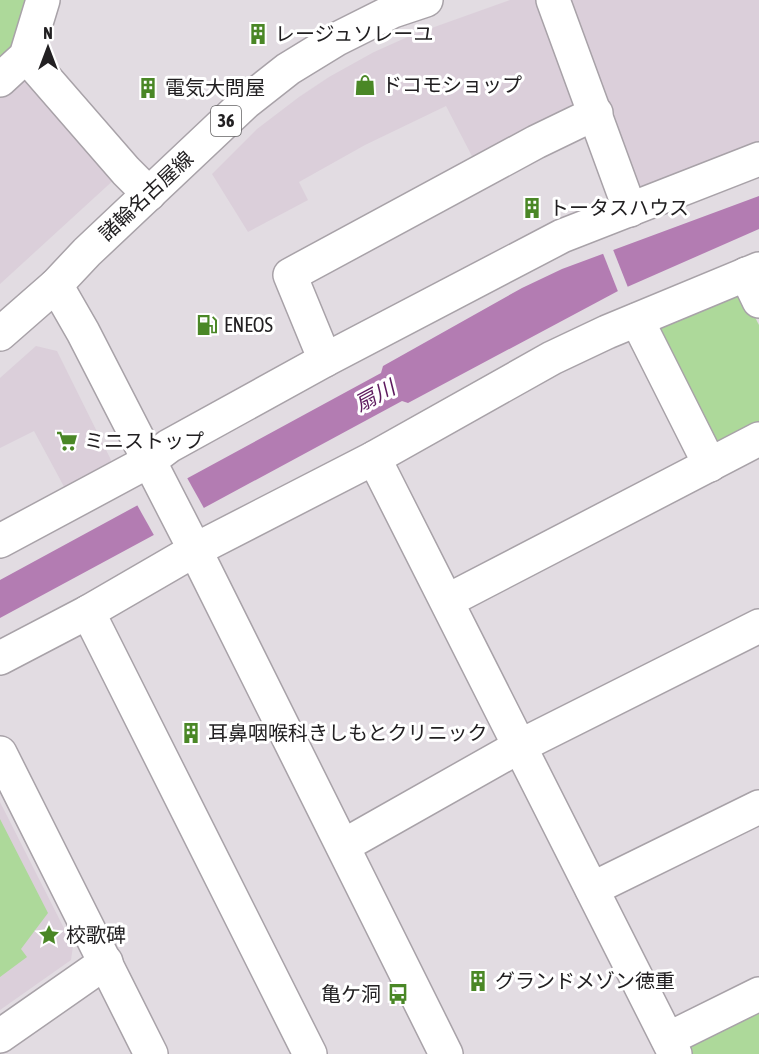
<svg xmlns="http://www.w3.org/2000/svg" width="759" height="1054" viewBox="0 0 759 1054" font-family="'Asap Condensed','Noto Sans JP',sans-serif">
	<style>
		.built { fill: #dbcfda }
		.green { fill: #add99a }
		.water { fill: #b37cb2 }
		.pier { fill: #e2dce2 }
		.lines { fill: none; stroke-linecap: round; stroke-linejoin: round }
		.minor-casing { stroke: #a8a2a8; stroke-width: 36 }
		.major-casing { stroke: #a8a2a8; stroke-width: 36 }
		.minor { stroke: #fff; stroke-width: 33 }
		.major { stroke: #fff; stroke-width: 33 }
		.labels { text-anchor: middle; stroke-width: 6; stroke-linejoin: round; paint-order: stroke }
		.shield { fill: #fff; stroke: #646364; stroke-width: 1.5 }
		.shield-label { font-size: 18px; font-weight: bold; fill: #222022 }
		.poi-label { font-size: 20px; fill: #222022; stroke: #fff; text-anchor: start }
		.street-label { font-size: 20px; fill: #222022; stroke: #fff }
		.water-label { font-size: 21px; font-style: italic; fill: #5d1a5e; stroke: #fff }
	</style>
	<rect width="100%" height="100%" fill="#e2dce2"/>
	<g class="built">
		<polygon points="510,0 541,0 578,96 574,111 476,164 446,106 365,145 299,182 308,200 248,232 212,174 257,129 299,97 329,77 374,52 412,35"/>
		<polygon points="566,0 759,0 759,150 647,193 632,185"/>
		<polygon points="20,73 118,176 0,284 0,89"/>
		<polygon points="36,346 57,351 111,460 107,473 68,494 34,431 0,448 0,378"/>
		<polygon points="0,802 73,946 71,960 0,1010"/>
	</g>
	<g class="green">
		<polygon points="0,0 32,0 19,46 0,65"/>
		<polygon points="743,294 759,325 759,426 722,446 712,441 656,332 660,321"/>
		<polygon points="0,819 48,913 21,949 27,957 0,977"/>
		<polygon points="759,1005 759,1054 685,1054 691,1038"/>
	</g>
	<polygon class="water" points="759,196 759,229 618,291 408,403 402,401 0,618 0,580 381,373 383,366 522,288 562,269"/>
	<g class="pier">
		<polygon points="612,247 629,290 619,294 602,251"/>
		<polygon points="186,476 205,510 155,537 136,503"/>
	</g>
	<g class="lines">
		<defs>
			<g id="minor">
				<polyline points="553,0 630,210"/>
				<polyline points="26,56 126,171 149,194"/>
				<polyline points="0,80 26,56 43,0"/>
				<polyline points="746,274 759,301"/>
				<polyline points="56,285 83,332 195,550 446,1054"/>
				<polyline points="637,320 710,465"/>
				<polyline points="325,360 290,275 536,142 596,113"/>
				<polyline points="374,458 675,1054"/>
				<polyline points="0,541 149,461 169,446 325,360 562,236 759,159"/>
				<polyline points="447,601 759,439"/>
				<polyline points="88,612 310,1054"/>
				<polyline points="0,658 88,612 195,550 374,458 552,358 607,332 759,269"/>
				<polyline points="0,753 151,1054"/>
				<polyline points="343,846 520,746 759,626"/>
				<polyline points="592,889 759,807"/>
				<polyline points="0,1036 106,962"/>
				<polyline points="668,1039 759,994"/>
			</g>
			<polyline id="major" points="0,334 56,285 87,252 246,102 288,69 337,39 393,11 426,0"/>
		</defs>
		<use href="#minor" class="minor-casing"/>
		<use href="#major" class="major-casing"/>
		<use href="#minor" class="minor"/>
		<use href="#major" class="major"/>
	</g>
	<defs>
		<symbol id="building-bare" viewBox="-9 -9 18 18"><path d="M-4-6H4V6H1V3H-1V6H-4ZM-2.5-4.3h1.7v1.8h-1.7ZM.8-4.3h1.7v1.8H.8ZM-2.5-1h1.7V.8h-1.7ZM.8-1h1.7V.8H.8Z" fill="#4a8726" stroke="#fff" stroke-width="2.5" paint-order="stroke"/></symbol>
		<symbol id="shop-bare" viewBox="-9 -9 18 18"><path d="M-5-2.5h2.3a2.7 3.5 0 0 1 5.4 0H5L5.5 6h-11ZM-1.5-2.5h3a1.5 2.3 0 0 0-3 0Z" fill="#4a8726" stroke="#fff" stroke-width="2.5" paint-order="stroke"/></symbol>
		<symbol id="fuel-bare" viewBox="-9 -9 18 18"><path d="M-5.5-6h7V0h2V4h1.3V-2.5L3-4.5l.8-.8L6-3V5H2.5V1h-1V6h-7ZM-4.2-4.7v3.2H.2V-4.7Z" fill="#4a8726" stroke="#fff" stroke-width="2.5" paint-order="stroke"/></symbol>
		<symbol id="supermarket-bare" viewBox="-9 -9 18 18"><path d="M-6-5.5h2.5l.6 2H6L4.5 2H-2.5L-4.4-4H-6ZM-1.5 3.2a1.3 1.3 0 1 0 .1 0ZM3 3.2a1.3 1.3 0 1 0 .1 0Z" fill="#4a8726" stroke="#fff" stroke-width="2.5" paint-order="stroke"/></symbol>
		<symbol id="sight-bare" viewBox="-9 -9 18 18"><path d="M0-6L1.8-2.2L6-1.7L2.9 1.2L3.7 5.4L0 3.3L-3.7 5.4L-2.9 1.2L-6-1.7L-1.8-2.2Z" fill="#4a8726" stroke="#fff" stroke-width="2.5" paint-order="stroke"/></symbol>
		<symbol id="bus-bare" viewBox="-9 -9 18 18"><path d="M-5-6H5V4H4V6H2V4H-2V6H-4V4H-5ZM-3.5-4V0h7V-4ZM-3.5 1.2v1.5H-2V1.2ZM2 1.2v1.5H3.5V1.2Z" fill="#4a8726" stroke="#fff" stroke-width="2.5" paint-order="stroke"/></symbol>
	</defs>
	<g fill-rule="evenodd">
		<use href="#building-bare" x="243" y="19" width="30" height="30"/>
		<use href="#shop-bare" x="350" y="70" width="30" height="30"/>
		<use href="#building-bare" x="133" y="73" width="30" height="30"/>
		<use href="#building-bare" x="517" y="193" width="30" height="30"/>
		<use href="#fuel-bare" x="192" y="310" width="30" height="30"/>
		<use href="#supermarket-bare" x="52" y="426" width="30" height="30"/>
		<use href="#building-bare" x="176" y="718" width="30" height="30"/>
		<use href="#sight-bare" x="34" y="920" width="30" height="30"/>
		<use href="#building-bare" x="463" y="966" width="30" height="30"/>
		<use href="#bus-bare" x="383" y="979" width="30" height="30"/>
	</g>
	<g class="labels">
		<rect class="shield" x="211" y="106" width="30" height="30" rx="4.5"/>
		<g class="shield-label">
			<text x="226" y="127">36</text>
		</g>
		<g class="poi-label">
			<text x="275" y="41">レージュソレーユ</text>
			<text x="382" y="92">ドコモショップ</text>
			<text x="165" y="95">電気大問屋</text>
			<text x="549" y="215">トータスハウス</text>
			<text x="224" y="332">ENEOS</text>
			<text x="84" y="448">ミニストップ</text>
			<text x="208" y="740">耳鼻咽喉科きしもとクリニック</text>
			<text x="66" y="942">校歌碑</text>
			<text x="495" y="988">グランドメゾン徳重</text>
			<text x="381" y="1001" text-anchor="end">亀ケ洞</text>
		</g>
		<g class="street-label">
			<text transform="translate(146 196) rotate(-43)" y="7">諸輪名古屋線</text>
		</g>
		<g class="water-label">
			<text transform="translate(375 396) rotate(-28)" y="7">扇川</text>
		</g>
	</g>
	<g transform="translate(48 48)" stroke="#ffffff" stroke-width="4.5" paint-order="stroke">
	<path d="M0-4.5L10 22L0 15L-10 22Z" fill="#222022"/>
	<text y="-9" font-size="16" font-weight="bold" text-anchor="middle" fill="#222022">N</text>
	</g>
</svg>
